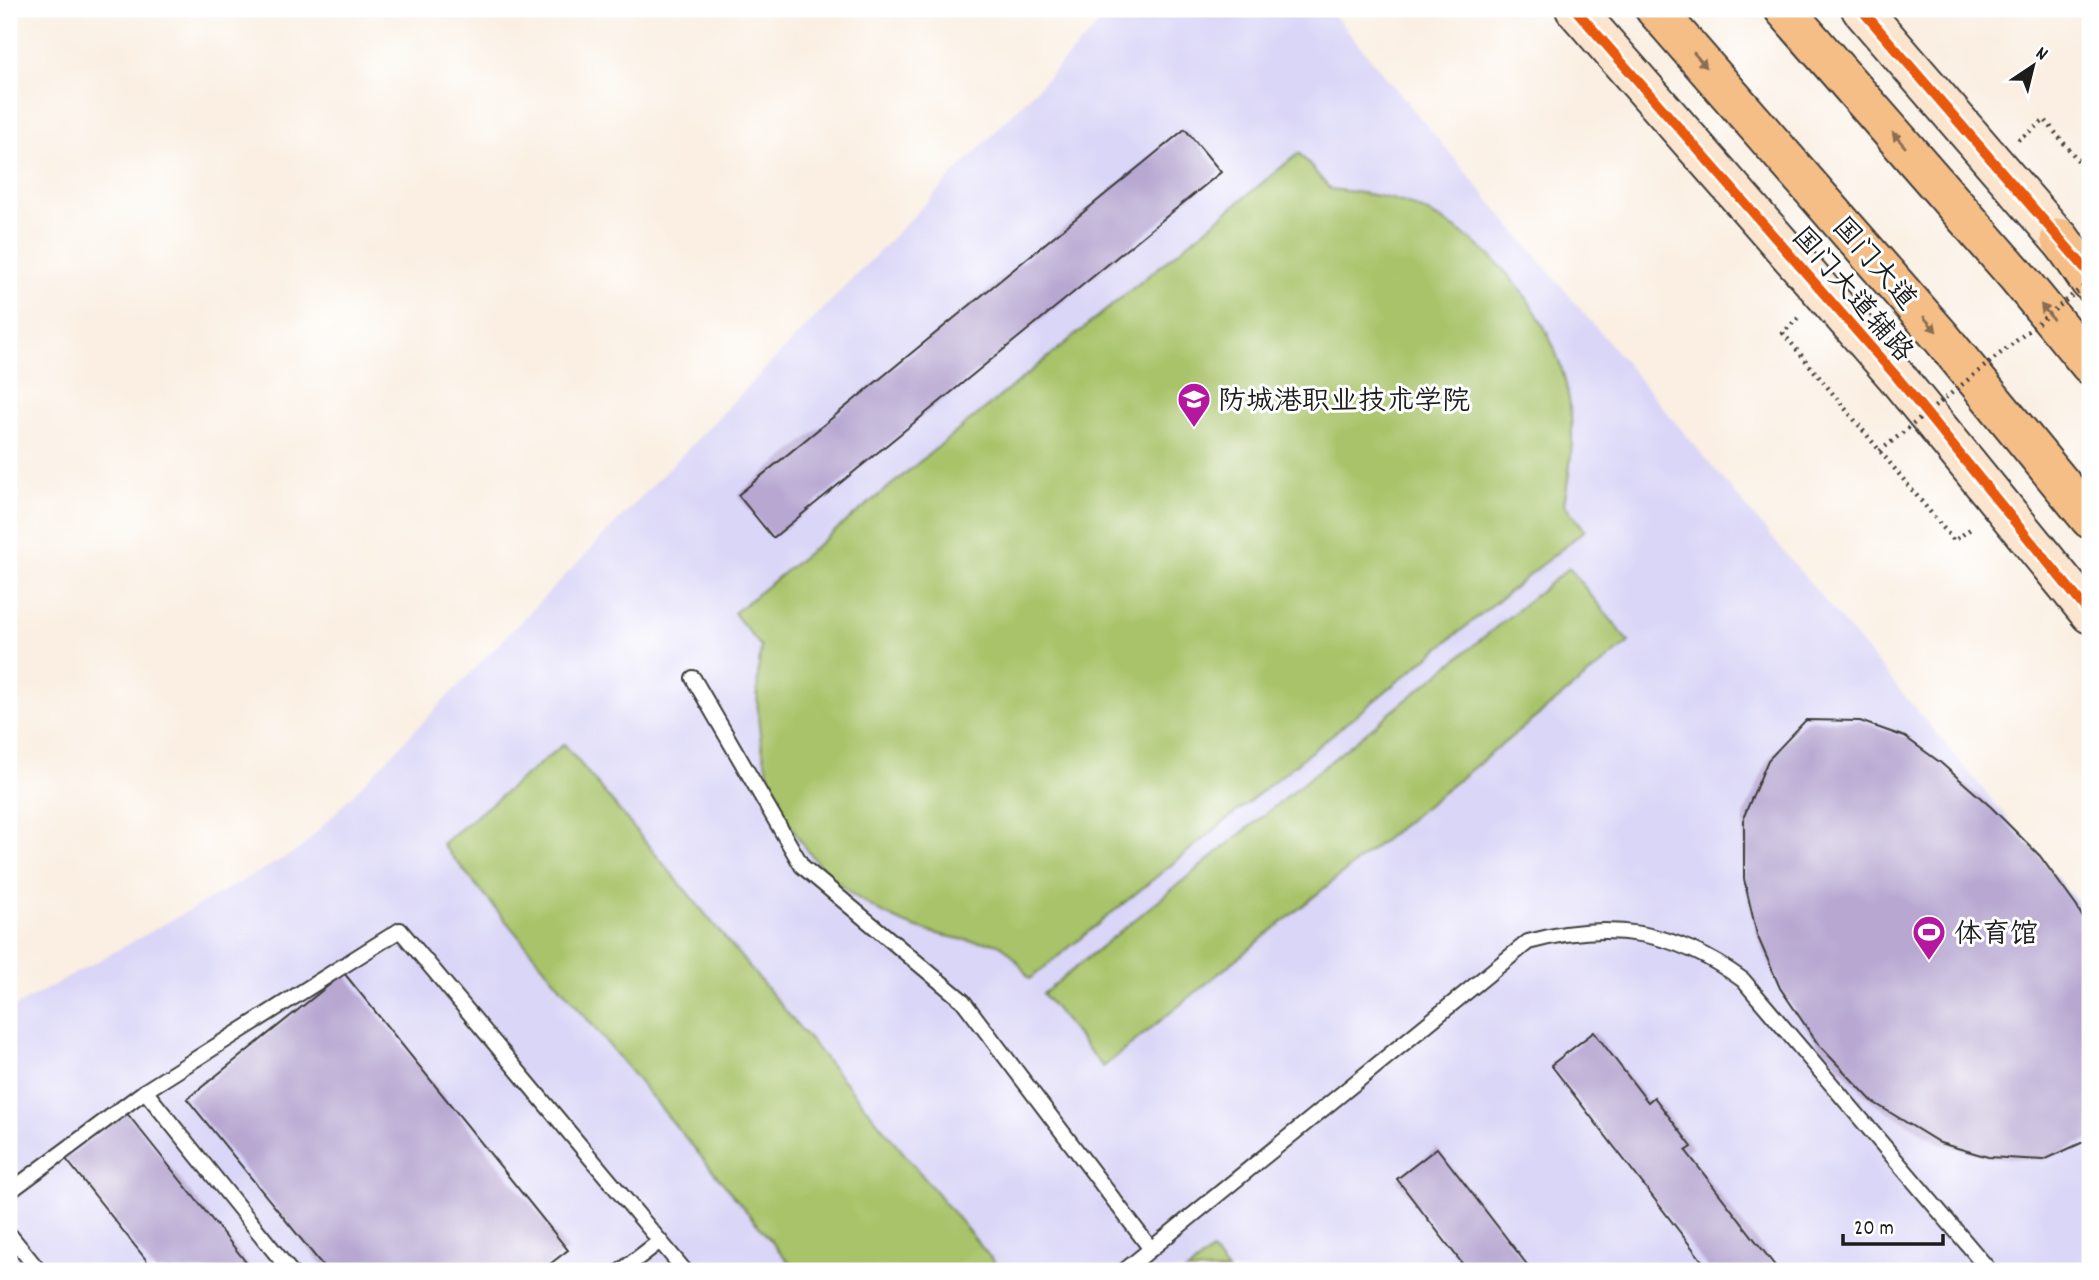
<svg xmlns="http://www.w3.org/2000/svg" width="2099" height="1280" viewBox="0 0 2099 1280" font-family="Dekko,'LXGW WenKai TC',sans-serif">
	<style>
		.built { fill: #dad6f7 }
		.green { fill: #a8c369; stroke: #627042; stroke-width: 2 }
		.building { fill: #b7a7d1 }
		.lines { fill: none; stroke-linecap: round; stroke-linejoin: round }
		.lane-casing { stroke: #3d3c3a; stroke-width: 18 }
		.secondary-casing { stroke: #3d3c3a; stroke-width: 42 }
		.highway-casing { stroke: #3d3c3a; stroke-width: 42 }
		.path { stroke: #3d3c3a; stroke-width: 4.5; stroke-dasharray: 2 5; stroke-linecap: butt }
		.lane { stroke: #fff; stroke-width: 14 }
		.secondary { stroke: #fbe5cf; stroke-width: 38 }
		.highway { stroke: #f6be87; stroke-width: 38 }
		.path-bridge { stroke: #3d3c3a; stroke-width: 4.5; stroke-dasharray: 2 5; stroke-linecap: butt }
		.cycleway-casing { stroke: #fff; stroke-width: 15 }
		.cycleway { stroke: #e8590c; stroke-width: 10 }
		.oneway { fill: #896d52 }
		.labels { text-anchor: middle; stroke-width: 6; stroke-linejoin: round; paint-order: stroke }
		.street-label { font-size: 28px; fill: #1c1c1c; stroke: #fff }
		.poi-label { font-size: 28px; fill: #1c1c1c; stroke: #fff; text-anchor: start }
	</style>
	<rect width="100%" height="100%" fill="#fff"/>
	<filter id="ink" filterUnits="userSpaceOnUse"><feTurbulence type="fractalNoise" baseFrequency=".0143" numOctaves="2"/><feDisplacementMap in="SourceGraphic" scale="14" xChannelSelector="R" yChannelSelector="G"/><feConvolveMatrix kernelMatrix="1 2 1 2 8 2 1 2 1" color-interpolation-filters="sRGB"/></filter>
	<filter id="wash" filterUnits="userSpaceOnUse"><feTurbulence type="fractalNoise" baseFrequency=".00686" numOctaves="4" result="noise"/><feDisplacementMap in="SourceGraphic" scale="28" xChannelSelector="R" yChannelSelector="G"/><feGaussianBlur stdDeviation="1.57" result="paint"/><feColorMatrix in="noise" values="0 0 0 0 0 0 0 0 0 0 0 0 0 0 0 0 0 1.4 0 .05"/><feComposite in="paint" operator="in"/></filter>
	<g filter="url(#wash)">
		<rect width="100%" height="100%" fill="#faefe2"/>
		<polygon class="built" points="1114,9 1329,9 2090,917 2090,1271 9,1271 9,1010 300,849"/>
		<g class="green">
			<path d="M1299 153 1330 189C1356 192 1382 195 1408 204 1502 240 1574 338 1572 440 1571 462 1568 483 1564 504L1585 530 1030 979C1022 969 1009 948 998 944 990 941 979 942 971 941 948 937 925 932 904 923 789 875 744 764 761 647L734 613Z"/>
			<polygon points="1569,568 1629,642 1103,1067 1043,994"/>
			<polygon points="564,744 995,1263 985,1271 796,1271 442,844"/>
			<polygon points="1212,1251 1228,1271 1187,1271"/>
		</g>
		<g id="blocks">
			<g class="building">
				<polygon points="1185,129 1221,172 773,538 738,495"/>
				<polygon points="1806,720 1860,721 1905,737 1941,763 1991,807 2040,856 2077,907 2090,931 2090,1139 2044,1160 1988,1157 1940,1143 1873,1102 1818,1044 1780,988 1757,935 1744,879 1744,816 1768,760"/>
				<polygon points="344,973 568,1250 541,1271 327,1271 187,1099"/>
				<polygon points="1594,1032 1648,1102 1654,1097 1692,1147 1686,1151 1779,1271 1710,1271 1551,1065"/>
				<polygon points="126,1112 253,1271 155,1271 66,1159"/>
				<polygon points="1437,1148 1532,1271 1468,1271 1397,1179"/>
			</g>
		</g>
	</g>
	<g filter="url(#ink)">
		<use href="#blocks" fill-opacity="0" stroke="#3d3c3a" stroke-width="2"/>
		<g class="lines">
			<defs>
				<g id="lane">
					<polyline points="693,678 802,866 963,1001 1151,1249"/>
					<polyline points="145,1091 290,1271"/>
					<polyline points="9,1192 145,1091 400,930 685,1271"/>
					<polyline points="9,1234 39,1271"/>
					<polyline points="621,1271 660,1241"/>
					<path d="M1124 1271 1528 942C1609 920 1675 930 1743 980L1990 1271"/>
				</g>
				<g id="secondary">
					<polyline points="1575,9 1896,376 2090,614"/>
					<polyline points="1861,9 2082,265"/>
				</g>
				<g id="highway">
					<polyline points="1655,9 1941,337 2090,519"/>
					<polyline points="1784,9 2016,275 2090,365"/>
					<polyline points="2060,238 2090,282"/>
				</g>
			</defs>
			<use href="#lane" class="lane-casing"/>
			<use href="#secondary" class="secondary-casing"/>
			<use href="#highway" class="highway-casing"/>
			<g class="path">
				<polyline points="2018,140 2045,120 2090,175"/>
				<polyline points="1798,318 1783,333 1954,541 1973,527"/>
			</g>
			<use href="#lane" class="lane"/>
			<use href="#secondary" class="secondary"/>
			<use href="#highway" class="highway"/>
			<polyline class="path-bridge" points="1880,451 2090,281"/>
			<defs>
				<g id="cycleway">
					<polyline points="1575,9 1896,376 2090,614"/>
					<polyline points="1861,9 2090,274"/>
				</g>
			</defs>
			<use href="#cycleway" class="cycleway-casing"/>
			<use href="#cycleway" class="cycleway"/>
		</g>
		<defs><path id="oneway-solid" d="M-6-.8H1V-3.2L6.5 0L1 3.2V.8H-6Z" transform="scale(1.75)"/></defs>
		<g class="oneway">
			<use href="#oneway-solid" transform="translate(1700 60) rotate(49)"/>
			<use href="#oneway-solid" transform="translate(1899 140) rotate(-131)"/>
			<use href="#oneway-solid" transform="translate(2047 312) rotate(-129)"/>
			<use href="#oneway-solid" transform="translate(1930 324) rotate(49)"/>
		</g>
	</g>
	<defs>
		<symbol id="university-pin" viewBox="-11 -11 22 30"><path d="M0 17L-7.5 6A9.5 9.5 0 1 1 7.5 6Z" fill="#b5179e" stroke="#fff"/><path d="M0-5L7-2L0 1L-7-2ZM-4 1L0 2.5L4 1V4Q0 6-4 4Z" fill="#fff"/></symbol>
		<symbol id="stadium-pin" viewBox="-11 -11 22 30"><path d="M0 17L-7.5 6A9.5 9.5 0 1 1 7.5 6Z" fill="#b5179e" stroke="#fff"/><path d="M0-5a6.5 5 0 1 0 0 10a6.5 5 0 1 0 0-10ZM-3.5-1.8h7v3.6h-7Z" fill="#fff"/></symbol>
	</defs>
	<g fill-rule="evenodd">
		<use href="#university-pin" x="1175" y="380" width="38" height="52"/>
		<use href="#stadium-pin" x="1910" y="913" width="38" height="52"/>
	</g>
	<g class="labels">
		<g class="street-label">
			<text transform="translate(1876 262) rotate(49)" y="10">国门大道</text>
			<text transform="translate(1854 293) rotate(49)" y="10">国门大道辅路</text>
		</g>
		<g class="poi-label">
			<text x="1218" y="409">防城港职业技术学院</text>
			<text x="1954" y="942">体育馆</text>
		</g>
	</g>
	<rect width="2099" height="1280" fill="none" stroke="#fff" stroke-width="35"/>
	<g transform="translate(2033 66) rotate(35)" stroke="#ffffff" stroke-width="5" paint-order="stroke">
	<path d="M0-5L12 26L0 18L-12 26Z" fill="#1c1c1c"/>
	<text y="-10" font-size="19" font-weight="bold" text-anchor="middle" fill="#1c1c1c">N</text>
	</g>
	<path d="M1843 1234v10h100v-10" fill="none" stroke="#1c1c1c" stroke-width="3.5"/>
	<text x="1854" y="1234" font-size="21" fill="#1c1c1c" stroke="#ffffff" stroke-width="5" paint-order="stroke">20 m</text>
</svg>
